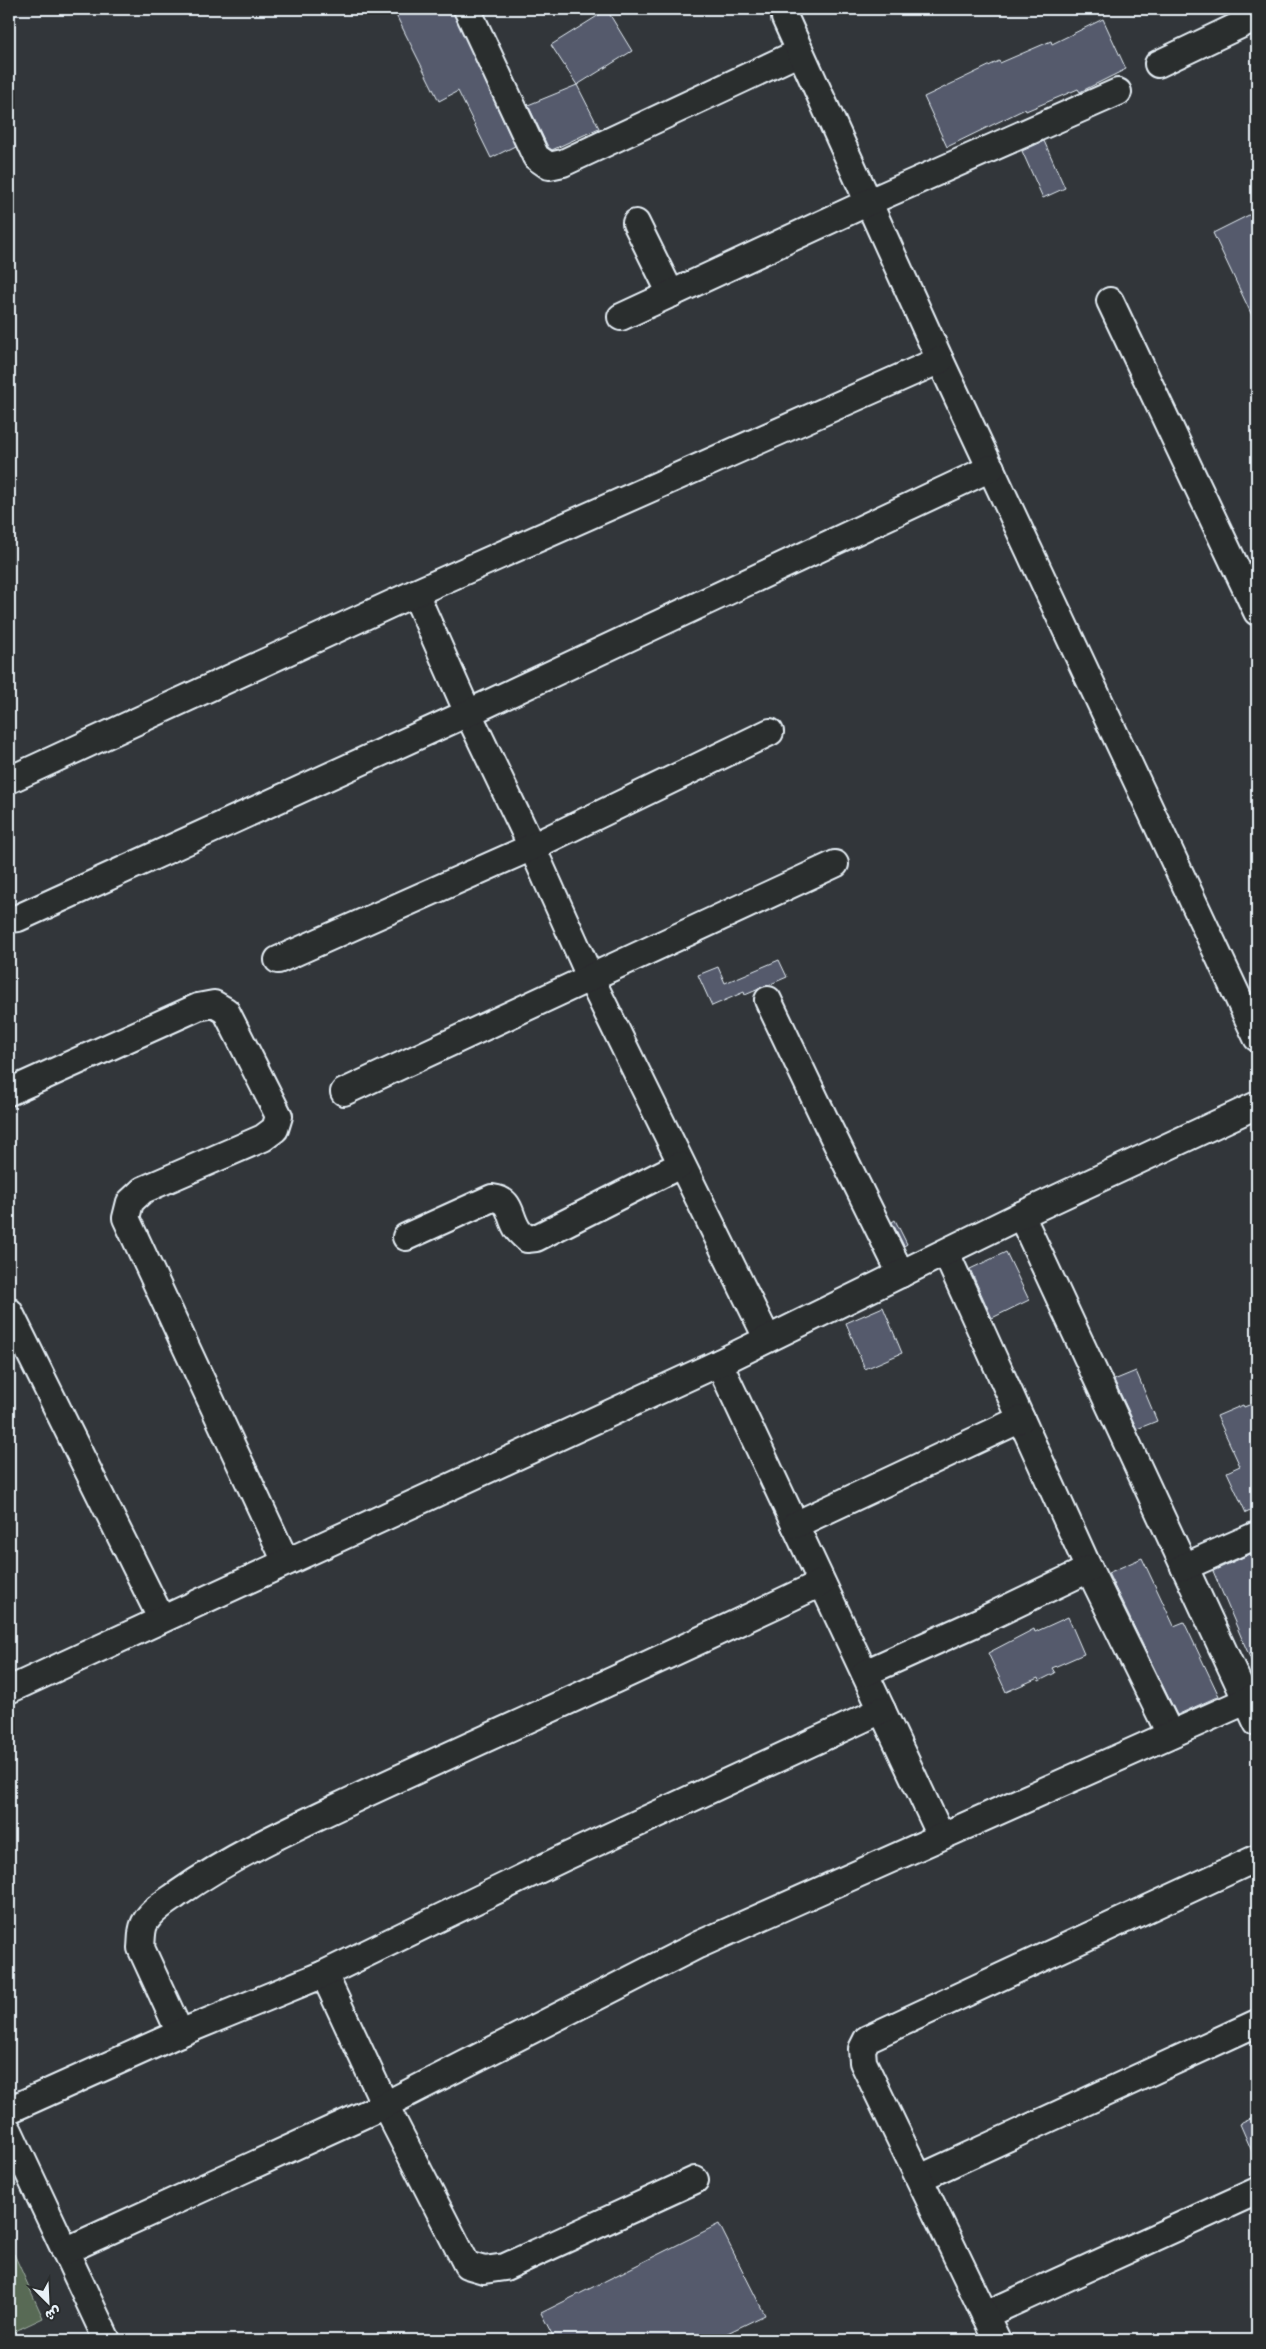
<svg xmlns="http://www.w3.org/2000/svg" width="1266" height="2349" viewBox="0 0 1266 2349" font-family="Dekko,'Playpen Sans Arabic',sans-serif">
	<style>
		.green { fill: #596a54; stroke: #a0aea6 }
		.building { fill: #545a6c; stroke: #e8f1f8 }
		.lines { fill: none; stroke-linecap: round; stroke-linejoin: round }
		.minor-casing { stroke: #e8f1f8; stroke-width: 30 }
		.minor { stroke: #2a2d2e; stroke-width: 26 }
	</style>
	<rect width="100%" height="100%" fill="#32363a"/>
	<filter id="ink" filterUnits="userSpaceOnUse"><feTurbulence type="fractalNoise" baseFrequency=".02" numOctaves="2"/><feDisplacementMap in="SourceGraphic" scale="10" xChannelSelector="R" yChannelSelector="G"/><feConvolveMatrix kernelMatrix="1 2 1 2 8 2 1 2 1" color-interpolation-filters="sRGB"/></filter>
	<g filter="url(#ink)">
		<polygon class="green" points="14,2254 43,2318 9,2334 9,2256"/>
		<g class="building">
			<polygon points="393,9 452,9 515,146 491,158 458,91 439,101"/>
			<polygon points="607,10 632,51 577,85 551,45"/>
			<polygon points="1103,19 1126,69 1080,92 1078,89 1026,111 1025,109 947,147 924,97 999,61 1000,63 1051,41 1052,44"/>
			<polygon points="577,85 599,128 552,150 548,147 528,105"/>
			<polygon points="1044,141 1065,188 1043,198 1022,151"/>
			<polygon points="1257,211 1257,326 1213,233"/>
			<polygon points="779,960 787,977 745,995 744,992 712,1006 698,975 718,967 725,983"/>
			<polygon points="895,1220 907,1244 904,1246 892,1222"/>
			<polygon points="1006,1252 1029,1300 992,1318 970,1269"/>
			<polygon points="883,1307 902,1353 865,1369 846,1323"/>
			<polygon points="1136,1371 1157,1421 1137,1429 1114,1380"/>
			<polygon points="1257,1402 1257,1508 1246,1513 1227,1472 1240,1466 1217,1416 1243,1405 1244,1407"/>
			<polygon points="1257,1551 1257,1674 1213,1571"/>
			<polygon points="1142,1558 1174,1626 1184,1622 1219,1696 1177,1715 1108,1573"/>
			<polygon points="1068,1617 1084,1654 1052,1668 1055,1673 1039,1681 1038,1678 1006,1692 988,1653 1034,1629 1035,1632"/>
			<polygon points="1257,2116 1257,2163 1240,2124"/>
			<polygon points="719,2224 765,2315 713,2340 555,2340 541,2313"/>
		</g>
		<g class="lines">
			<defs>
				<g id="minor">
					<polyline points="467,9 536,157 549,166 563,163 800,52"/>
					<polyline points="785,9 785,18 940,360 1257,1038"/>
					<polyline points="1158,64 1257,17"/>
					<polyline points="636,223 671,294"/>
					<polyline points="1110,301 1257,612"/>
					<polyline points="621,317 869,202 1118,92"/>
					<polyline points="415,593 468,713 532,847 591,979 767,1338"/>
					<polyline points="9,780 415,593 940,360"/>
					<polyline points="9,919 18,918 468,713 991,468"/>
					<polyline points="278,960 532,847 770,732"/>
					<polyline points="768,1000 828,1126 901,1274"/>
					<polyline points="9,1092 198,1007 214,1004 226,1011 279,1116 275,1129 263,1138 143,1190 130,1202 126,1218 286,1562"/>
					<polyline points="344,1092 835,864"/>
					<polyline points="1021,1215 1257,1723"/>
					<path d="M406 1237 492 1198C513 1200 508 1216 518 1230 520 1233 524 1236 527 1239L536 1238 680 1165"/>
					<polyline points="946,1253 1089,1569 1170,1734"/>
					<polyline points="9,1311 161,1618"/>
					<polyline points="719,1363 941,1836"/>
					<polyline points="795,1525 1021,1419"/>
					<polyline points="1184,1567 1257,1535"/>
					<polyline points="865,1673 987,1618 1089,1569"/>
					<polyline points="9,1690 719,1363 1021,1215 1257,1105"/>
					<polyline points="324,1974 385,2105 467,2265 484,2270 505,2267 695,2180"/>
					<path d="M180 2033 141 1948C142 1939 141 1928 146 1921 153 1909 168 1901 179 1893 236 1853 300 1825 363 1795 516 1724 670 1656 821 1583"/>
					<polyline points="9,2110 180,2033 324,1974 563,1858 882,1710"/>
					<polyline points="9,2131 107,2340"/>
					<polyline points="920,2178 1257,2023"/>
					<polyline points="65,2251 385,2105 698,1945 1257,1696"/>
					<polyline points="985,2315 1257,2191"/>
					<polyline points="997,2340 863,2062 862,2049 867,2039 1257,1858"/>
				</g>
			</defs>
			<use href="#minor" class="minor-casing"/>
			<use href="#minor" class="minor"/>
		</g>
	</g>
	<rect width="1266" height="2349" fill="none" stroke="#2a2d2e" stroke-width="30"/>
	<rect x="15" y="15" width="1236" height="2319" fill="none" stroke="#e8f1f8" stroke-width="2" filter="url(#ink)"/>
	<g transform="translate(48 2302) rotate(156)" stroke="#2a2d2e" stroke-width="4" paint-order="stroke">
	<path d="M0-4L9 19L0 12L-9 19Z" fill="#e8f1f8"/>
	<text y="-8" font-size="14" font-weight="bold" text-anchor="middle" fill="#e8f1f8">ش</text>
	</g>
</svg>
